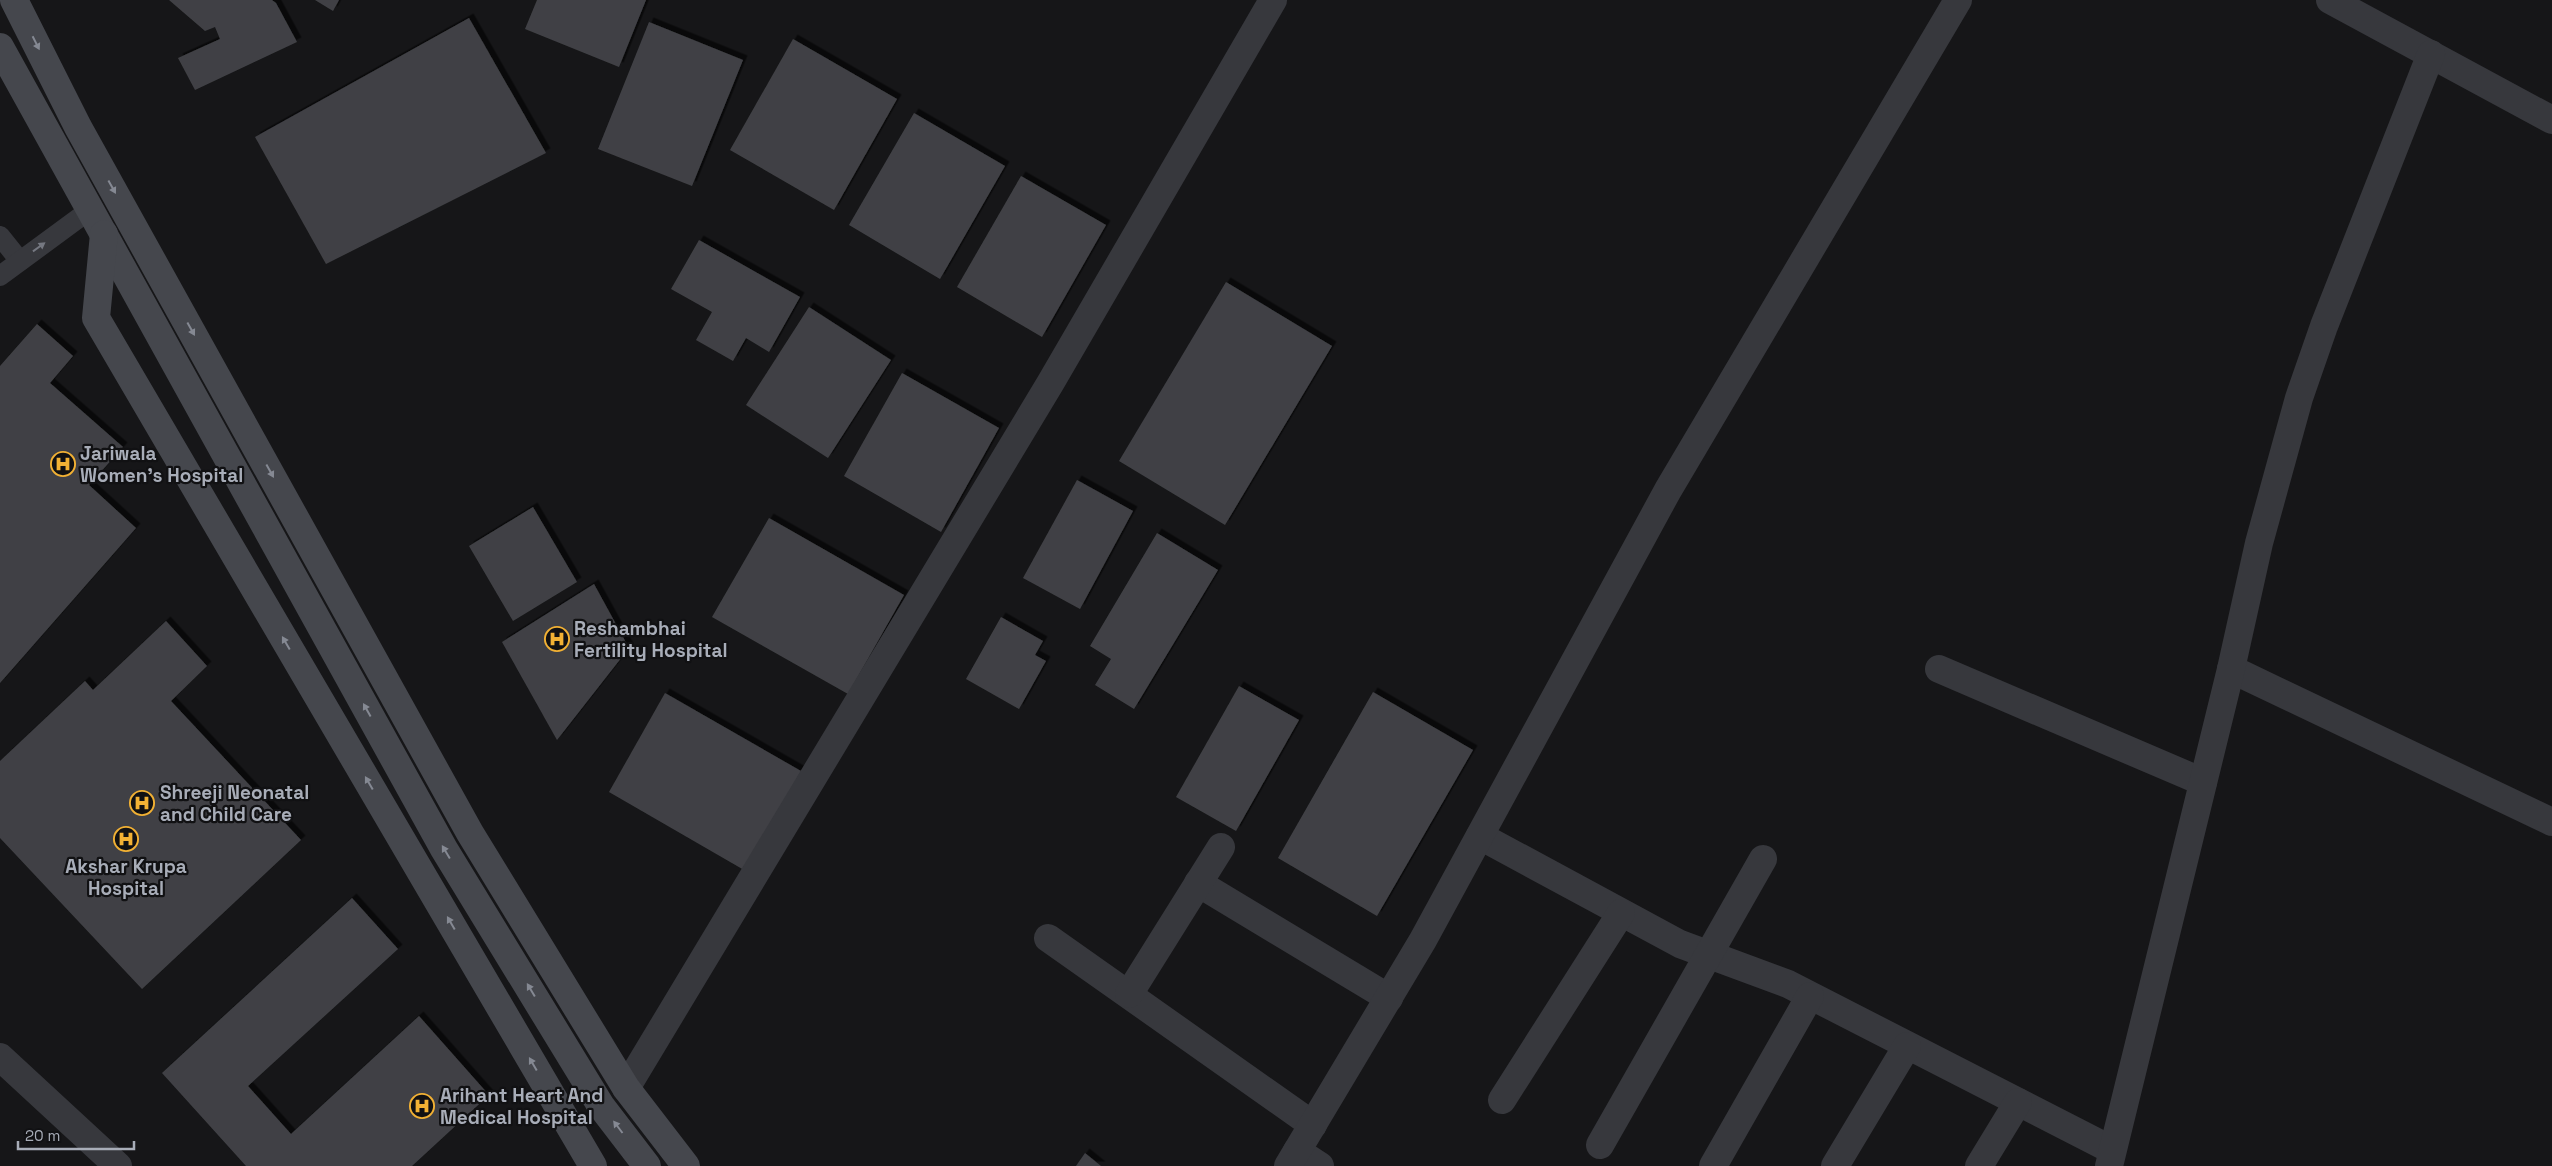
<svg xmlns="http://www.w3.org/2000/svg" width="2552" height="1166" viewBox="0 0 2552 1166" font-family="'Space Grotesk',sans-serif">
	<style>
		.building { fill: #404145; filter: url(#shadow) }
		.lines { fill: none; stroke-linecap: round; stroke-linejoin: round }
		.service { stroke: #37383d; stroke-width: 20 }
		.minor { stroke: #37383d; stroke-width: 28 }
		.tertiary { stroke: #37383d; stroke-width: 28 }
		.secondary { stroke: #45474d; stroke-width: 28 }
		.oneway { fill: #858993 }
		.oneway2 { fill: #757881 }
		.labels { text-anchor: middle; stroke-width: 4.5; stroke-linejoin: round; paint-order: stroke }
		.poi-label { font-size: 19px; font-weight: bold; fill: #a8adb8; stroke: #111113; text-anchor: start }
	</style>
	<defs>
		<filter id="shadow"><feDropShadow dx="4.5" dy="-4.5" stdDeviation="0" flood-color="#0009"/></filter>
	</defs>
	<rect width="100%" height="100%" fill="#161618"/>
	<g class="building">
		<polygon points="169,0 272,0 276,3 297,42 195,90 178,58 220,39 215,27 205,31"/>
		<polygon points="315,0 339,0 333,11"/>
		<polygon points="537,0 646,0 619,67 525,29"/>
		<polygon points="469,18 546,153 326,264 255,137"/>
		<polygon points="649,22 743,60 692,186 598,149"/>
		<polygon points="793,39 897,99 834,210 730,150"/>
		<polygon points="914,113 1005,166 940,279 849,225"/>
		<polygon points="1021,176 1106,225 1042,337 957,287"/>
		<polygon points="699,240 800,297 769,352 746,338 733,361 696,340 712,312 671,289"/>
		<polygon points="1226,282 1332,346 1225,525 1119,461"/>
		<polygon points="809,307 891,360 828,458 746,405"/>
		<polygon points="37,324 73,356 50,383 123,447 89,485 136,528 0,683 0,366"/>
		<polygon points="902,373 999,428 941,532 844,476"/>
		<polygon points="1077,480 1133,511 1080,609 1023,578"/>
		<polygon points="533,507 577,582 513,621 469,546"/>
		<polygon points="769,518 904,595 848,694 712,617"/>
		<polygon points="1157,533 1218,570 1134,709 1095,685 1111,659 1090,646"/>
		<polygon points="594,584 629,648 557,740 502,642"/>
		<polygon points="1001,617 1043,641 1035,655 1046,661 1019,709 966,679"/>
		<polygon points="166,621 207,666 171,701 301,840 142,989 0,838 0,761 85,681 93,690"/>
		<polygon points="1239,686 1299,720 1236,831 1176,797"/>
		<polygon points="1373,692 1473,750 1377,916 1278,858"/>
		<polygon points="665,693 801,771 744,870 609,792"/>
		<polygon points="352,898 398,949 248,1086 291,1134 419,1016 489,1095 412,1166 246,1166 162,1073"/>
		<polygon points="1085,1153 1101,1166 1076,1166"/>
	</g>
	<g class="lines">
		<g class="service">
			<polyline points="0,236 20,261"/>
			<polyline points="0,276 91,209"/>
		</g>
		<g class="minor">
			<polyline points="2330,0 2552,120"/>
			<polyline points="1939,669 2203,782"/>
			<polyline points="2231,669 2552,822"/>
			<polyline points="1480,836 1680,944 1788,984 2112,1150"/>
			<polyline points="1198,883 1389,998"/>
			<polyline points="1048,938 1313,1125"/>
			<polyline points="1129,994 1221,847"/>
			<polyline points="626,1088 1051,382 1273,0"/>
			<polyline points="1502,1100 1621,913"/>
			<polyline points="1600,1145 1763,859"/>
			<polyline points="1297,1151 1320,1166"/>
			<polyline points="1713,1166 1810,996"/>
			<polyline points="1835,1166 1907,1046"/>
			<polyline points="1979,1166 2018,1102"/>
			<polyline points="2109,1166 2231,669 2259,543 2299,398 2324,326 2431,54"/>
		</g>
		<g class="tertiary">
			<polyline points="0,1057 118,1166"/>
			<polyline points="1288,1166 1423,940 1668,490 1958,0"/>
		</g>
		<g class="secondary">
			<polyline points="14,0 78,127 470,833 626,1088 686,1166"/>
			<polyline points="0,47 444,849 601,1106 647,1166"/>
			<polyline points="104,234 96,318 593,1166"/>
		</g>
	</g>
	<defs><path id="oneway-solid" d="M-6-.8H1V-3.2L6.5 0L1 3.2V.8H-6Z" transform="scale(1.25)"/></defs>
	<g class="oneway">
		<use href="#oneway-solid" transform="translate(36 43) rotate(63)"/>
		<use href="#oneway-solid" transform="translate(112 187) rotate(61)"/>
		<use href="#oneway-solid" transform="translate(191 329) rotate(61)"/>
		<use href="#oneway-solid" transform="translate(270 471) rotate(61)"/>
		<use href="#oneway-solid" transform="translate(286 643) rotate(-120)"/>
		<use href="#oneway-solid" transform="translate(367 710) rotate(-119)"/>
		<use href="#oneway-solid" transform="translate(369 783) rotate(-120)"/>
		<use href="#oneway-solid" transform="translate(446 852) rotate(-121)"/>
		<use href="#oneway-solid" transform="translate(451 923) rotate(-120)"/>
		<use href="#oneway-solid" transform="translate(531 990) rotate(-121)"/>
		<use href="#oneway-solid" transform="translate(533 1064) rotate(-120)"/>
		<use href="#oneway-solid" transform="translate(618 1127) rotate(-127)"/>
	</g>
	<use class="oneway2" href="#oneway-solid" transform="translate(39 247) rotate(-36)"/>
	<defs>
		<symbol id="hospital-ring" viewBox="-11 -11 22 22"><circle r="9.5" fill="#111113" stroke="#f2b134" stroke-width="1.5"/><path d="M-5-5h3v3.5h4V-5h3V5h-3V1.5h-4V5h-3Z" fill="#f2b134"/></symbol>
	</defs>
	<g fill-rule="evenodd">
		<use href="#hospital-ring" x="49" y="450" width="28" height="28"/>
		<use href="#hospital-ring" x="543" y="625" width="28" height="28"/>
		<use href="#hospital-ring" x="128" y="789" width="28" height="28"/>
		<use href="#hospital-ring" x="112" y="825" width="28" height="28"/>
		<use href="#hospital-ring" x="408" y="1092" width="28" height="28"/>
	</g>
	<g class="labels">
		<g class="poi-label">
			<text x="80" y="460">Jariwala<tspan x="80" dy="22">Women's Hospital</tspan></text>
			<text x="574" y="635">Reshambhai<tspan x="574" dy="22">Fertility Hospital</tspan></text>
			<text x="160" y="799">Shreeji Neonatal<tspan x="160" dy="22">and Child Care</tspan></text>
			<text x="126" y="873" text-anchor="middle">Akshar Krupa<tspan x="126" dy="22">Hospital</tspan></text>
			<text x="440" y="1102">Arihant Heart And<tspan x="440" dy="22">Medical Hospital</tspan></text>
		</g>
	</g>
	<path d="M18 1141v8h116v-8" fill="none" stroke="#a8adb8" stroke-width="2.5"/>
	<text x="25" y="1141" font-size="15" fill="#a8adb8" stroke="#111113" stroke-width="4" paint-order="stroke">20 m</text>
</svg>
